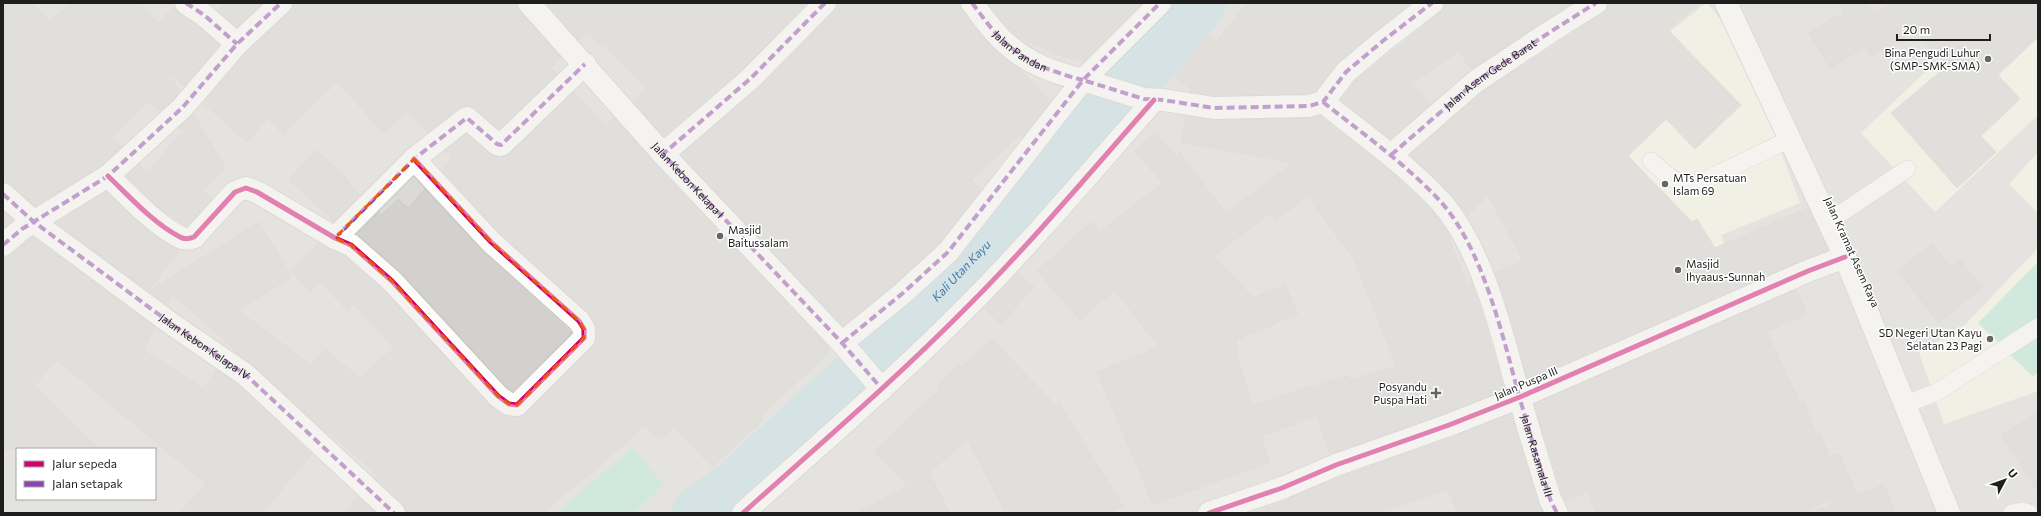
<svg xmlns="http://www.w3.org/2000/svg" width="2041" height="516" viewBox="0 0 2041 516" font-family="Commissioner,sans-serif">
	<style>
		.residential { fill: #dcdad8; fill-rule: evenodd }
		.education { fill: #f7f6e2 }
		.pitch { fill: #afe7cf }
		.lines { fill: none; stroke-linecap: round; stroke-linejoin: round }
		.river { stroke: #b8dae2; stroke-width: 56 }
		.building { fill: #d3d1ce; stroke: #d0ccc8; fill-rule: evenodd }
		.service-casing { stroke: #c5c4c3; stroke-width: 18 }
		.minor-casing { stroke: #c5c4c3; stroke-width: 24 }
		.tertiary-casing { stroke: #c5c4c3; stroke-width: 24 }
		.service { stroke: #fcfcfb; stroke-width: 17 }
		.minor { stroke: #fcfcfb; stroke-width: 22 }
		.tertiary { stroke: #fcfcfb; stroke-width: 22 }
		.quiet { stroke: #8e44ad; stroke-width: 4; stroke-dasharray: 8 4; stroke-linecap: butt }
		.cycleway-casing { stroke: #fff; stroke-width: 8 }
		.cycleway { stroke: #d6006c; stroke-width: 5 }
		.marked { fill: none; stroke: #e8590c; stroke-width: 3; stroke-dasharray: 8 5; stroke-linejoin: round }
		.poi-dot { fill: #666664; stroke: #fff; stroke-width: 1.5 }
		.labels { text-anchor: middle; stroke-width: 3; stroke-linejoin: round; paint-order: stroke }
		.street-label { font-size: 11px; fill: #1e1e1e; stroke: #fff }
		.poi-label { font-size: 11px; fill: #1e1e1e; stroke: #fff; text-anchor: end }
		.water-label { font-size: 12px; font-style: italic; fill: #4179ac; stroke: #fff }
	</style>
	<rect width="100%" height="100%" fill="#edebe7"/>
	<path class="residential" d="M3 3H2038V513H3ZM17 449H155V499H17Z"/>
	<g class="education">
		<polygon points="1706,3 1714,11 1743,50 1800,203 1721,235 1743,291 1531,382 1507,315 1567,290 1621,71"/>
		<polygon points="1998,3 2038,3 2038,115 1935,212 1861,133"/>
		<polygon points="2038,152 2038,213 2009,184"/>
		<polygon points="2038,248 2038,391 1944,424 1919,353 1965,325"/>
	</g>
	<g class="pitch">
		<polygon points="2038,262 2038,371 2033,377 1978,323"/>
		<polygon points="632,448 664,485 633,513 557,513"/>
	</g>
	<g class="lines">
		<path class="river" id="s1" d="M700 513 735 489 885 351 1053 175 1198 3"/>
	</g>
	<g class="building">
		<polygon points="3,3 32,3 50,22 70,3 139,3 158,23 174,7 179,13 196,25 219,45 184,86 166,70 180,92 173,99 160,111 149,101 111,138 121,147 100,166 35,206 11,185 3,182"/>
		<polygon points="225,3 263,3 237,27 219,11"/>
		<polygon points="293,3 517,3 520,11 561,58 551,68 557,74 499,129 475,109 467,106 457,110 428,132 407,111 384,133 337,82 283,134 268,118 247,142 203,103 246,53 290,12"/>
		<polygon points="546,3 807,3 741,70 664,136 633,101 647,89 604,44 601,47 587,32 579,40"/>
		<polygon points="837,3 960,3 962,11 989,44 1021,70 1050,101 1024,135 1022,137 1020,135 971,180 981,189 939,243 895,284 843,326 681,155 759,88 834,12"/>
		<polygon points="988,3 1142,3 1084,61 1075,58 1074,60 1057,54 1018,37 1003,22"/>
		<polygon points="1247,3 1412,3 1338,63 1316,91 1307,94 1215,95 1190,92 1191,89 1175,77 1207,33 1217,41"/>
		<polygon points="1444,3 1573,3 1471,69 1459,51 1412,84 1431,104 1390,139 1340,100 1355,81 1440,13"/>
		<polygon points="1608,3 1699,3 1668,30 1741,105 1695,149 1666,119 1628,156 1692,222 1697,219 1715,248 1808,208 1828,250 1528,380 1509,314 1495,273 1523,261 1488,195 1467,216 1450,193 1410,155 1483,92 1603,14 1607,9"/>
		<polygon points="1839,3 1867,3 1874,14 1893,3 2038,3 2038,37 1998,75 2020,99 1981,136 1996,152 1957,188 1891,113 1947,66 1915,31 1871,57 1865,47 1830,68 1809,33 1844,12"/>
		<polygon points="574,92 605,126 614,118 654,163 829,348 827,351 829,353 761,415 764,419 712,467 674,427 659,440 645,425 604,462 586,478 585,476 544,513 406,513 403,504 375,478 377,475 330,432 328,435 254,366 232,350 234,349 173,294 167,305 149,291 259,222 292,277 238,310 311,365 325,349 360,379 394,347 353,304 347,310 320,282 310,291 291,270 319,243 344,256 383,290 491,406 507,416 521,417 593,347 596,338 595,323 587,312 500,233 442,170 452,157 445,151 466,134 494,156 504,157 509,154"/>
		<polygon points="193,114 225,167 203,192 212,199 187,226 159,208 126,176 139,164 147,172 183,132 179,128"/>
		<path d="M1186 116 1214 120 1309 118 1320 116 1391 172 1432 210 1451 238H1449L1467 285 1472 283 1477 296 1504 390 1445 413 1330 454 1317 416 1261 436 1269 463 1153 504 1097 372 1159 347 1115 290 1080 320 1037 271 1091 222 1099 232 1163 183 1134 151 1155 133 1178 159 1179 152 1226 213 1293 163 1181 142ZM1307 196 1354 259 1396 366 1350 380 1348 375 1314 387 1313 385 1252 406 1236 352 1239 351 1236 340 1298 314 1285 285 1253 298 1214 256 1270 213 1276 220Z"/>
		<polygon points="316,150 350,181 348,183 360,195 334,221 289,180"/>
		<polygon points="425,189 482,251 572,333 513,391 506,387 401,272 357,234 379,212 382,215 398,199 408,208"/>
		<polygon points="106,192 153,235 180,250 148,291 56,223"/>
		<polygon points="3,211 13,220 3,229"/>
		<polygon points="33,237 155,327 143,350 203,388 217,370 238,385 312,454 262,513 180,513 206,484 57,360 34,386 100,449 3,449 3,257 11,255"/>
		<polygon points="1932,243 1951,267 1960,260 1983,287 1939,323 1898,271"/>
		<polygon points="1018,272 1034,287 1001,324 984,308"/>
		<polygon points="1796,290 1807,314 1767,332 1800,403 1804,402 1817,435 1820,434 1830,457 1839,453 1857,495 1884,485 1895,513 1818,513 1817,510 1831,505 1830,500 1800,513 1596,513 1587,492 1565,501 1534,404"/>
		<polygon points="991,339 1056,405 1059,403 1123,506 1108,513 1006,513 967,439 929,473 950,513 857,513 908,486 874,451 940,389 937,386 959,364 962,367"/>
		<polygon points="2038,413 2038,492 2001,435"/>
		<polygon points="1511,414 1542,511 1537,513 1458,513 1448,489 1380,513 1255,513 1341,477 1454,437"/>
		<polygon points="358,497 376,513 345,513"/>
	</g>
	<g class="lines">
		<defs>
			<g id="service">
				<path d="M1651 161C1667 174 1677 188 1699 183L1790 139"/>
				<polyline points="1828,222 1907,169"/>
				<polyline points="1904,405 1937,392 2038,327"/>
				<polyline points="2012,513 2023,511 2029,513"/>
			</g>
			<g id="minor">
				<polyline points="186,3 204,15 237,44"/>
				<path id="s2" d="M529 3 663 154 842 343 882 389"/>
				<path id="s3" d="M972 3C983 17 994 34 1008 45 1029 64 1056 73 1083 80"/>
				<polyline points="1086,81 1144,99 1163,100 1214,108 1309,106 1323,102 1346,72 1384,40 1432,3"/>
				<path id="s4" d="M1323 102C1363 134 1406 164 1441 202 1482 248 1502 333 1518 392 1528 428 1539 463 1550 499L1557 513"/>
				<polyline points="663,154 750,79 825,3"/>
				<path id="s5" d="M1391 155 1475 82 1550 32 1596 3"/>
				<path d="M108 176C129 196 154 224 180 237 185 240 189 239 194 237L235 192 246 188 257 192 335 238 351 245 392 281 498 396 509 404 517 405 584 338V329L579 321 491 242 414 159"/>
				<polyline points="3,194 34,222 173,325 246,375 394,513"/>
				<polyline points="335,238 414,159 464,120 467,118 497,144 501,145 585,64"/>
				<polyline points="3,245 22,229 108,176 182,108 237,44 281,3"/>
				<polyline points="842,343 903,293 948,252 1083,80 1160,3"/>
				<path d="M743 513C819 445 896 379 968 306 1033 241 1093 169 1154 100"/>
				<polyline points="1209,513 1282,488 1336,465 1449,425 1520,397 1808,271 1845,257"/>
			</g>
			<polyline id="tertiary" points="1726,3 1845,257 1949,513"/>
		</defs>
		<use href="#service" class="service-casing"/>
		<use href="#minor" class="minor-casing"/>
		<use href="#tertiary" class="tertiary-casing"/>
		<use href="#service" class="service"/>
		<use href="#minor" class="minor"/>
		<use href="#tertiary" class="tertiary"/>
		<g class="quiet">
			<polyline points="186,3 204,15 237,44"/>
			<polyline points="825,3 750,79 663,154 842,343 882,389"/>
			<path d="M972 3C983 17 994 34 1008 45 1029 64 1056 73 1083 80"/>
			<polyline points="1086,81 1144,99 1163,100 1214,108 1309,106 1323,102 1346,72 1384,40 1432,3"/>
			<path d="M1323 102C1363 134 1406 164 1441 202 1482 248 1502 333 1518 392 1528 428 1539 463 1550 499L1557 513"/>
			<polyline points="1391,155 1475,82 1550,32 1596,3"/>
			<path id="s6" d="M3 194 34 222 173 325 246 375 394 513"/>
			<polyline points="335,238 414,159 464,120 467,118 497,144 501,145 585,64"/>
			<polyline points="3,245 22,229 108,176 182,108 237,44 281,3"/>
			<polyline points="842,343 903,293 948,252 1083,80 1160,3"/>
		</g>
		<defs>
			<g id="cycleway">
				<path d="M108 176C129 196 154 224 180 237 185 240 189 239 194 237L235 192 246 188 257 192 335 238 351 245 392 281 498 396 509 404 517 405 584 338V329L579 321 491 242 414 159"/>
				<path d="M743 513C819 445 896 379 968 306 1033 241 1093 169 1154 100"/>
				<polyline points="1209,513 1282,488 1336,465 1449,425 1520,397 1808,271 1845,257"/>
			</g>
		</defs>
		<use href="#cycleway" class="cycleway-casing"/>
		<use href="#cycleway" class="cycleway"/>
	</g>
	<path d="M0 0H2041V516H0ZM414 159 491 242 579 321 584 329V338L517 405 509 404 498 396 392 281 351 245 335 238Z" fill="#edebe7" fill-opacity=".55" fill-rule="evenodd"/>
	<path class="marked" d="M414 159 491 242 579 321 584 329V338L517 405 509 404 498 396 392 281 351 245 335 238Z"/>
	<g class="poi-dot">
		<circle cx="1988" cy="59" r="4"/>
		<circle cx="1665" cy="184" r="4"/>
		<circle cx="720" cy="236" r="4"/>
		<circle cx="1678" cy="270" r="4"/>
		<circle cx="1990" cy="339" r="4"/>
		<path d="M1434 387h4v4h4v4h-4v4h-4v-4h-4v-4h4z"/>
	</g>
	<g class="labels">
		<g class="street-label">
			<text dy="4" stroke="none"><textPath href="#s3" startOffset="69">Jalan Pandan</textPath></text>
			<text dy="4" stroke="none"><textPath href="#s5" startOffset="128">Jalan Asem Gede Barat</textPath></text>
			<text dy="4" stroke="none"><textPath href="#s2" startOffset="238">Jalan Kebon Kelapa I</textPath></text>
			<text transform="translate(1852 252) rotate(66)" y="4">Jalan Kramat Asem Raya</text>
			<text dy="4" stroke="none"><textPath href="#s6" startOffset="253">Jalan Kebon Kelapa IV</textPath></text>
			<text transform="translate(1526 383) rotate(-23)" y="4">Jalan Puspa III</text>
			<text dy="4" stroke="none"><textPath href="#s4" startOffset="428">Jalan Rasamala III</textPath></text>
		</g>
		<g class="poi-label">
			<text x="1980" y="57">Bina Pengudi Luhur<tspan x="1980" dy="13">(SMP-SMK-SMA)</tspan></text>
			<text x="1673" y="182" text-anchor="start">MTs Persatuan<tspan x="1673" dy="13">Islam 69</tspan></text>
			<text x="728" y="234" text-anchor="start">Masjid<tspan x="728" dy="13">Baitussalam</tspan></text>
			<text x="1686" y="268" text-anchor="start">Masjid<tspan x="1686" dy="13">Ihyaaus-Sunnah</tspan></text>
			<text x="1982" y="337">SD Negeri Utan Kayu<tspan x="1982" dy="13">Selatan 23 Pagi</tspan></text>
			<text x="1427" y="391">Posyandu<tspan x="1427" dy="13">Puspa Hati</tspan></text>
		</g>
		<g class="water-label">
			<text dy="4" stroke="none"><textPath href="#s1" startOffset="357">Kali Utan Kayu</textPath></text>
		</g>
	</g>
	<rect width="2041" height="516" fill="none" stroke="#1e1e1e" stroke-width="8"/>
	<rect x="16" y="448" width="140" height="52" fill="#ffffff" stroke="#a5a5a5"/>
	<rect x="24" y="461" width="20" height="6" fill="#d6006c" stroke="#a5a5a5"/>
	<text x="52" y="468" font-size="12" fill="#1e1e1e">Jalur sepeda</text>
	<rect x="24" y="481" width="20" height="6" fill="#8e44ad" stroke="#a5a5a5"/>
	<text x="52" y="488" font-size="12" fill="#1e1e1e">Jalan setapak</text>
	<g transform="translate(2005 480) rotate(49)" stroke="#ffffff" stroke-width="3" paint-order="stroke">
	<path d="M0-3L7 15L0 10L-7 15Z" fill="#1e1e1e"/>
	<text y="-6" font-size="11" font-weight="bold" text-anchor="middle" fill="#1e1e1e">U</text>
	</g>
	<path d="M1897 34v6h93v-6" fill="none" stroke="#1e1e1e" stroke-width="2"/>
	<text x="1903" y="34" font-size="12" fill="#1e1e1e" stroke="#ffffff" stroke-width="3" paint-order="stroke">20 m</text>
</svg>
